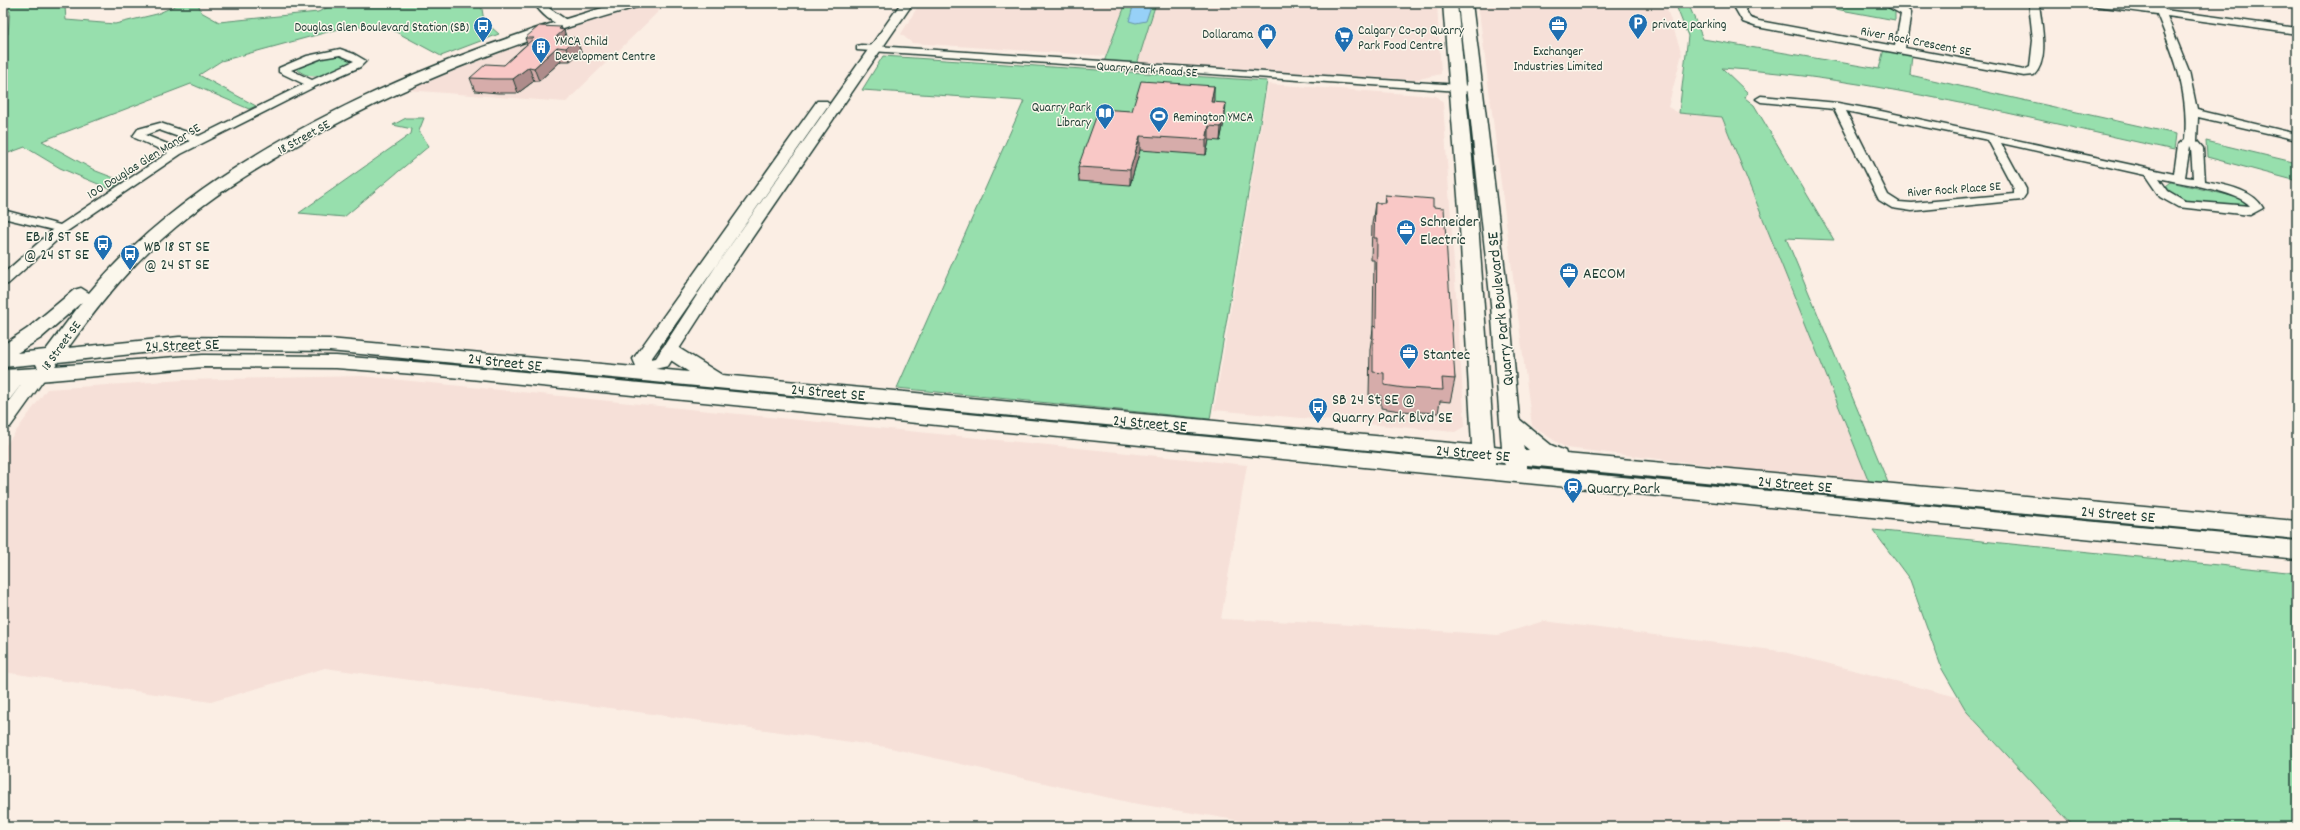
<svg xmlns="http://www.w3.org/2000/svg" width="2300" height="830" viewBox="0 0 2300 830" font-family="Dekko,sans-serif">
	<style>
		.built { fill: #f6e0d8 }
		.green { fill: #97dfad; stroke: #5b8e70 }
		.water { fill: #97d1f7; stroke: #6796a9 }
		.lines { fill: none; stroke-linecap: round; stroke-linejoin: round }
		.minor-casing { stroke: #1f3d34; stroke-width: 3 }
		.tertiary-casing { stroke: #1f3d34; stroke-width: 3 }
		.secondary-casing { stroke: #1f3d34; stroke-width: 3 }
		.minor { fill: #fbf7ec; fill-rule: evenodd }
		.tertiary { fill: #fbf7ec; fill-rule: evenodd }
		.secondary { fill: #fbf7ec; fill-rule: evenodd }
		.wall { fill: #d6acaa; stroke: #1f3d34 }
		.shaded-wall { fill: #ae8c8b; stroke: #1f3d34 }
		.building { fill: #f9c8c6; stroke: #1f3d34 }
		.labels { text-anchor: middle; stroke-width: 3; stroke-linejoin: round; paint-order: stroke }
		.far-poi-label { font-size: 13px; fill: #1f3d34; stroke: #fbf7ec; text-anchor: start }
		.far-street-label { font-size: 13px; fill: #1f3d34; stroke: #fbf7ec }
		.poi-label { font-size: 16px; fill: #1f3d34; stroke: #fbf7ec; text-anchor: start }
		.street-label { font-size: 16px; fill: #1f3d34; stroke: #fbf7ec }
	</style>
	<rect width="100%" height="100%" fill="#fbeee4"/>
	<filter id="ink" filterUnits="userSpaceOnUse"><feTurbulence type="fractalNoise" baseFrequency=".025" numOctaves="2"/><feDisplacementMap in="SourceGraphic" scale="8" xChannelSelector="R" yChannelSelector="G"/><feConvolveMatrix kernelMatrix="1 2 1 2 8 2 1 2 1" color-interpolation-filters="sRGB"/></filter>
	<g filter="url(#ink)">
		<g class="built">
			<polygon points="660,3 679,3 666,4 566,102 406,90 538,38 623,12"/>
			<polygon points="920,3 1126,3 1106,56 912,43 901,34"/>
			<polygon points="1156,3 1437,3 1441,74 1415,80 1137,63"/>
			<polygon points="1478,3 1665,3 1682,54 1668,107 1679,113 1722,116 1870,484 1566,448 1532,426"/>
			<polygon points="1268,84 1436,96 1443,103 1465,426 1455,432 1214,410"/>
			<polygon points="362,376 1247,465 1221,619 1321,623 1498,635 1544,621 1780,651 1957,697 1978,725 2074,827 1279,827 1132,803 886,747 325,668 211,702 3,672 3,449 47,389 183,380"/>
		</g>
		<g class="green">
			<polygon points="13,3 69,3 65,6 66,20 115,24 157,14 181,3 198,3 201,12 219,22 318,12 337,3 481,3 484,21 499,34 441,56 385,26 346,27 221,61 199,75 256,106 249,109 191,84 42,141 96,171 122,181 110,189 60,168 25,147 3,155 3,37 8,34 10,11 3,11 3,6"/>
			<polygon points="1126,3 1156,3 1137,64 1104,62"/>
			<path d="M1675 3H1688L1703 39 1879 69 1884 49 1912 55 1910 75 2176 134 2174 150C2025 118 1875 78 1722 68L1747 92 1745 98 1754 105 1834 240 1786 238 1889 485 1870 484 1722 117 1679 113 1688 36Z"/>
			<polygon points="1803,3 1876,3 1895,11 1895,20"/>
			<path d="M331 55H340L351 61 348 64C333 71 312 84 297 69L305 62Z"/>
			<polygon points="883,56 1267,81 1210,419 897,388 1024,101 862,90"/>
			<polygon points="406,118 424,118 419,131 429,146 344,217 299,213 411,134 412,129 393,125"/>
			<polygon points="2206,141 2297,163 2297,181 2207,157"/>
			<polygon points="2171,182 2241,198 2248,204 2246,206 2190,202 2174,196 2166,186"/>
			<polygon points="1873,530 2297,573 2297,827 2074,827 1967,712 1942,669 1910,580"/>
		</g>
		<polygon class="water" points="1134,3 1152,3 1146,21 1136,23 1129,21"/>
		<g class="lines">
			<defs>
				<g id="minor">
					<path d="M1732 3H1742L1750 18 1759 21 1895 46 1901 14 1881 3C1893 3 1903 3 1911 13L1905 48 2024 70 2030 67 2033 40 2029 3H2039C2041 24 2050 59 2034 75L2024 76 1757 27 1743 22Z"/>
					<path d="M2091 3H2117L2155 8V3H2161L2165 10 2297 28V34L2167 16 2189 71 2197 110 2297 134V140L2198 117 2197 141 2203 148 2205 181C2224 185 2253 189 2263 208L2250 215 2178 207 2160 197 2145 175 2001 143 2026 189V194L2022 200 1912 211 1892 208 1879 200 1834 109 1761 102 1756 99 1761 96 1838 103 1881 111 2174 174 2178 145 2185 139C2189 92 2175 58 2157 14L2096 6ZM1846 111 1988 140 2014 189V194L1912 203 1899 202 1888 195ZM2190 146 2191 148 2193 178 2185 177ZM2159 178C2179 183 2239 191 2250 206L2185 201 2168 191Z"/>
					<polygon points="861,45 1474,86 1479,89 1474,92 857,50 857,46"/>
					<path d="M340 49 354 54 366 61 360 67 316 86 181 154 66 232 8 284 3 285V274L53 230 3 218V210L60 225 168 153 135 138 133 136 138 129 160 123 199 136 304 84 279 72V68L307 56ZM340 55 354 61 312 80 291 70 322 58ZM159 130 190 141 177 148 145 135Z"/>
				</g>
				<g id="tertiary">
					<path d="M534 3H546L550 9 571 23 565 27C552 23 541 14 534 3Z"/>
					<polygon points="901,3 913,3 730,270 668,366 651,370 646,378 640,380 634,378 631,374 636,366 633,359 636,355 817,101 827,101 829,104 651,359 656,358 716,266"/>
					<path d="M39 368 45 370 48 374 10 427 3 428V409L23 382 10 399 3 401C3 386 5 365 25 371L28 375 26 379 33 370Z"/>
				</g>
				<path id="secondary" d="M620 3H642L640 6C520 39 404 84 296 146 244 175 194 208 151 249 119 279 93 313 68 348L179 337 329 339 689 372 663 355 660 351 663 347 670 345 677 347 722 375 1472 445 1459 209 1443 3H1457L1477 209 1494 447 1502 448 1491 305 1458 3H1472L1509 305 1519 419 1551 445 1565 451 1566 454 2297 521V539L1527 465V468L2297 541V559L440 376 336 368 203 367 3 384V370L38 368 36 364 3 367V345L27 329 74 290 81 288 89 293C209 148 443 52 620 3ZM82 302 46 350 17 353 41 338ZM179 349 329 351 1473 460V462L440 364 336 356 203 355 55 366 58 362ZM1523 445 1529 450H1524ZM1495 462 1504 463 1505 465 1495 464Z"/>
			</defs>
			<use href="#minor" class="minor-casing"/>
			<use href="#tertiary" class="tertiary-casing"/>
			<use href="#secondary" class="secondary-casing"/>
			<use href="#minor" class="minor"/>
			<use href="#tertiary" class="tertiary"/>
			<use href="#secondary" class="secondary"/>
		</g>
		<g class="wall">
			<polygon points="561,27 562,29 564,30 566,38 576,38 581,52 570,61 561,61 539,81 534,81 518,93 498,93 475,91 470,78 504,65 527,44 525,38"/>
			<polygon points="1214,86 1213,102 1225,117 1220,141 1209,140 1206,155 1140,150 1130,185 1079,181 1078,167 1132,111"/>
			<polygon points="1385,195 1433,207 1455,379 1450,402 1440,401 1438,413 1400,411 1381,408 1381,396 1369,395 1370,349 1373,329 1374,260 1371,260 1372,224 1375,203 1384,203"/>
		</g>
		<g class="shaded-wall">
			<polygon points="561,27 562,31 564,30 568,43 556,37 559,29"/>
			<polygon points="576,38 581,52 570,61 566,48"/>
			<polygon points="557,47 561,61 539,81 534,68"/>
			<polygon points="529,67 534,81 518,93 513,79"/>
			<polygon points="1214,86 1214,100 1210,116 1211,102"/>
			<polygon points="1226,103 1225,117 1220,141 1221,127"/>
			<polygon points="1209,126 1209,140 1206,155 1206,140"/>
			<polygon points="1140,136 1140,150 1130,185 1130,170"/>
		</g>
		<g class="building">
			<polygon points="539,26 561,27 559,29 564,30 556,37 576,38 566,48 557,47 534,68 529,67 513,79 493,79 470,78 486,64 504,65 534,38 525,38"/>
			<polygon points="1141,81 1214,86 1211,102 1226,103 1221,127 1209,126 1206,140 1140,136 1130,170 1078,167 1099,109 1132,111"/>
			<polygon points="1385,195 1433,199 1433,207 1444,208 1455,379 1442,378 1443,390 1404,388 1384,385 1384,373 1373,372 1373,326 1376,327 1377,238 1374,238 1375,203 1385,203"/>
		</g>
	</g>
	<defs>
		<symbol id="parking-pin" viewBox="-11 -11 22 30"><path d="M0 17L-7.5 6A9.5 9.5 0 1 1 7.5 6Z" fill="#1f6fb2" stroke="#fbf7ec"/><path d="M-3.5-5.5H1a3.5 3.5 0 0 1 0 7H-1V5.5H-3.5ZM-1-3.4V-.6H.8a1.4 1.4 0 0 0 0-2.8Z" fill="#fff"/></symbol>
		<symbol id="office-pin" viewBox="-11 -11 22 30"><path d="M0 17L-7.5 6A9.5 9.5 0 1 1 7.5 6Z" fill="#1f6fb2" stroke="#fbf7ec"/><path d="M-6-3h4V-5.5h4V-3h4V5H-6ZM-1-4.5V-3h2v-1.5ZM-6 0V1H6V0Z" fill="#fff"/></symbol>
		<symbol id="bus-pin" viewBox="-11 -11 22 30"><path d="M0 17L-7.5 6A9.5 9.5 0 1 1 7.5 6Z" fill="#1f6fb2" stroke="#fbf7ec"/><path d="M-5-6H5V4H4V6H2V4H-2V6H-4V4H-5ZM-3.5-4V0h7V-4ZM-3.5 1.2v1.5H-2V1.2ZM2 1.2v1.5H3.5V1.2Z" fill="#fff"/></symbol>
		<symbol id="shop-pin" viewBox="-11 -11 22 30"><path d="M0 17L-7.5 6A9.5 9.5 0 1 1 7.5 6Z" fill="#1f6fb2" stroke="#fbf7ec"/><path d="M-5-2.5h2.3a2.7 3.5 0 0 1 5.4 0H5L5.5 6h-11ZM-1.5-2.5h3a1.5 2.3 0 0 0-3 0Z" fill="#fff"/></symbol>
		<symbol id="supermarket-pin" viewBox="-11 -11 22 30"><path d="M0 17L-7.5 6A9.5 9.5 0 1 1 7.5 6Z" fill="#1f6fb2" stroke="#fbf7ec"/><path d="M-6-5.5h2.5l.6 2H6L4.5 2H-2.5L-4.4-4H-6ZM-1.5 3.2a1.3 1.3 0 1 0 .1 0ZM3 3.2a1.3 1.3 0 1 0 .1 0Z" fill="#fff"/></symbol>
		<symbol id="building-pin" viewBox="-11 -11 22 30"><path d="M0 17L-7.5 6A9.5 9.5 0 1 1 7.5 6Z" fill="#1f6fb2" stroke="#fbf7ec"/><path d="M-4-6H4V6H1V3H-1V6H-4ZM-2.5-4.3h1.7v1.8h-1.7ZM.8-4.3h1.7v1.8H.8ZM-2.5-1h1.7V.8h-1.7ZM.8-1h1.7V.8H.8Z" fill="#fff"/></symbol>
		<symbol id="library-pin" viewBox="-11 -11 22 30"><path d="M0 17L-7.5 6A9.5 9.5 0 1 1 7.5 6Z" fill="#1f6fb2" stroke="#fbf7ec"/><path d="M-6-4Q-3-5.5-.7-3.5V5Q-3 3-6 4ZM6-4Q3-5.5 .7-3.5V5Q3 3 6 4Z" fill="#fff"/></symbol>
		<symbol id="stadium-pin" viewBox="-11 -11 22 30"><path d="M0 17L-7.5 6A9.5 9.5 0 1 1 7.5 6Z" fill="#1f6fb2" stroke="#fbf7ec"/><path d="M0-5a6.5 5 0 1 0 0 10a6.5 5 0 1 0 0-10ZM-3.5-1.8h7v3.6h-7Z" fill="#fff"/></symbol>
		<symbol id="station-pin" viewBox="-11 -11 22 30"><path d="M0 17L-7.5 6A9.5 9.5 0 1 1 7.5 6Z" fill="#1f6fb2" stroke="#fbf7ec"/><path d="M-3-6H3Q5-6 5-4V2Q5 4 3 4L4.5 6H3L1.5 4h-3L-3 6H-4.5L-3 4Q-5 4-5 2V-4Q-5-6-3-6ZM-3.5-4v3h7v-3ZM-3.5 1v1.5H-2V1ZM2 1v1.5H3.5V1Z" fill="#fff"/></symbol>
	</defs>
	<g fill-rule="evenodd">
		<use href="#parking-pin" x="1627" y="12" width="22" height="30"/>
		<use href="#office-pin" x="1547" y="14" width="22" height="30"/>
		<use href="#bus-pin" x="472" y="15" width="22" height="30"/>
		<use href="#shop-pin" x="1256" y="22" width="22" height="30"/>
		<use href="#supermarket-pin" x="1333" y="25" width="22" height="30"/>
		<use href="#building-pin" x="530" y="36" width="22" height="30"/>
		<use href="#library-pin" x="1094" y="102" width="22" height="30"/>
		<use href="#stadium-pin" x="1148" y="105" width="22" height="30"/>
		<use href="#office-pin" x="1395" y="218" width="22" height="30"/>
		<use href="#bus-pin" x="92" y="233" width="22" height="30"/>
		<use href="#bus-pin" x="119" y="243" width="22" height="30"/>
		<use href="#office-pin" x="1558" y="261" width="22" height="30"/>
		<use href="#office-pin" x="1398" y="342" width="22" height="30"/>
		<use href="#bus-pin" x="1307" y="396" width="22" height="30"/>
		<use href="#station-pin" x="1562" y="476" width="22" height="30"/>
	</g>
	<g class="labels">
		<g class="far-poi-label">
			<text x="1652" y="28">private parking</text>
			<text x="469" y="31" text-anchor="end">Douglas Glen Boulevard Station (SB)</text>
			<text x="1358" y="34">Calgary Co-op Quarry<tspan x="1358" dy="15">Park Food Centre</tspan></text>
			<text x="1253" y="38" text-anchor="end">Dollarama</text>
			<text x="555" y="45">YMCA Child<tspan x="555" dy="15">Development Centre</tspan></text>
			<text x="1558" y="55" text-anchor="middle">Exchanger<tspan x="1558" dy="15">Industries Limited</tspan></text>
			<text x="1091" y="111" text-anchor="end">Quarry Park<tspan x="1091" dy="15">Library</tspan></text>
			<text x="1173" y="121">Remington YMCA</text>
		</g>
		<g class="far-street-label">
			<text transform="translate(1916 40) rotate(11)" y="5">River Rock Crescent SE</text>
			<text transform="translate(1147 68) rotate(4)" y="5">Quarry Park Road SE</text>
			<text transform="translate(303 136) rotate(-29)" y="5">18 Street SE</text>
			<text transform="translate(143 160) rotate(-32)" y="5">100 Douglas Glen Manor SE</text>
			<text transform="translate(1954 188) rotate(-4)" y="5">River Rock Place SE</text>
			<text transform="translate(60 345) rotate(-54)" y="5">18 Street SE</text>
		</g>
		<g class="poi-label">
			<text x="1420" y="226">Schneider<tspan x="1420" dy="18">Electric</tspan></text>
			<text x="89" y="241" text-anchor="end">EB 18 ST SE<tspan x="89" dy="18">@ 24 ST SE</tspan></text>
			<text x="144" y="251">WB 18 ST SE<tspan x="144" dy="18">@ 24 ST SE</tspan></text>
			<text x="1583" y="278">AECOM</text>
			<text x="1423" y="359">Stantec</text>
			<text x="1332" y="404">SB 24 St SE @<tspan x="1332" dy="18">Quarry Park Blvd SE</tspan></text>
			<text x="1587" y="493">Quarry Park</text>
		</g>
		<g class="street-label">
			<text transform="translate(1499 309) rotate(-96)" y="6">Quarry Park Boulevard SE</text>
			<text transform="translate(182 344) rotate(-2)" y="6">24 Street SE</text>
			<text transform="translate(505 361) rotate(6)" y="6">24 Street SE</text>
			<text transform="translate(828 391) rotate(5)" y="6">24 Street SE</text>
			<text transform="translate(1150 422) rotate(5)" y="6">24 Street SE</text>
			<text transform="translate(1473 452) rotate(5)" y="6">24 Street SE</text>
			<text transform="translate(1795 483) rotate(5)" y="6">24 Street SE</text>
			<text transform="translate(2118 513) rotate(5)" y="6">24 Street SE</text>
		</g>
	</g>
	<rect width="2300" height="830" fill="none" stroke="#fbf7ec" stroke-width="16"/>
	<rect x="8" y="8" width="2284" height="814" fill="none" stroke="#1f3d34" stroke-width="1.5" filter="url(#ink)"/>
</svg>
